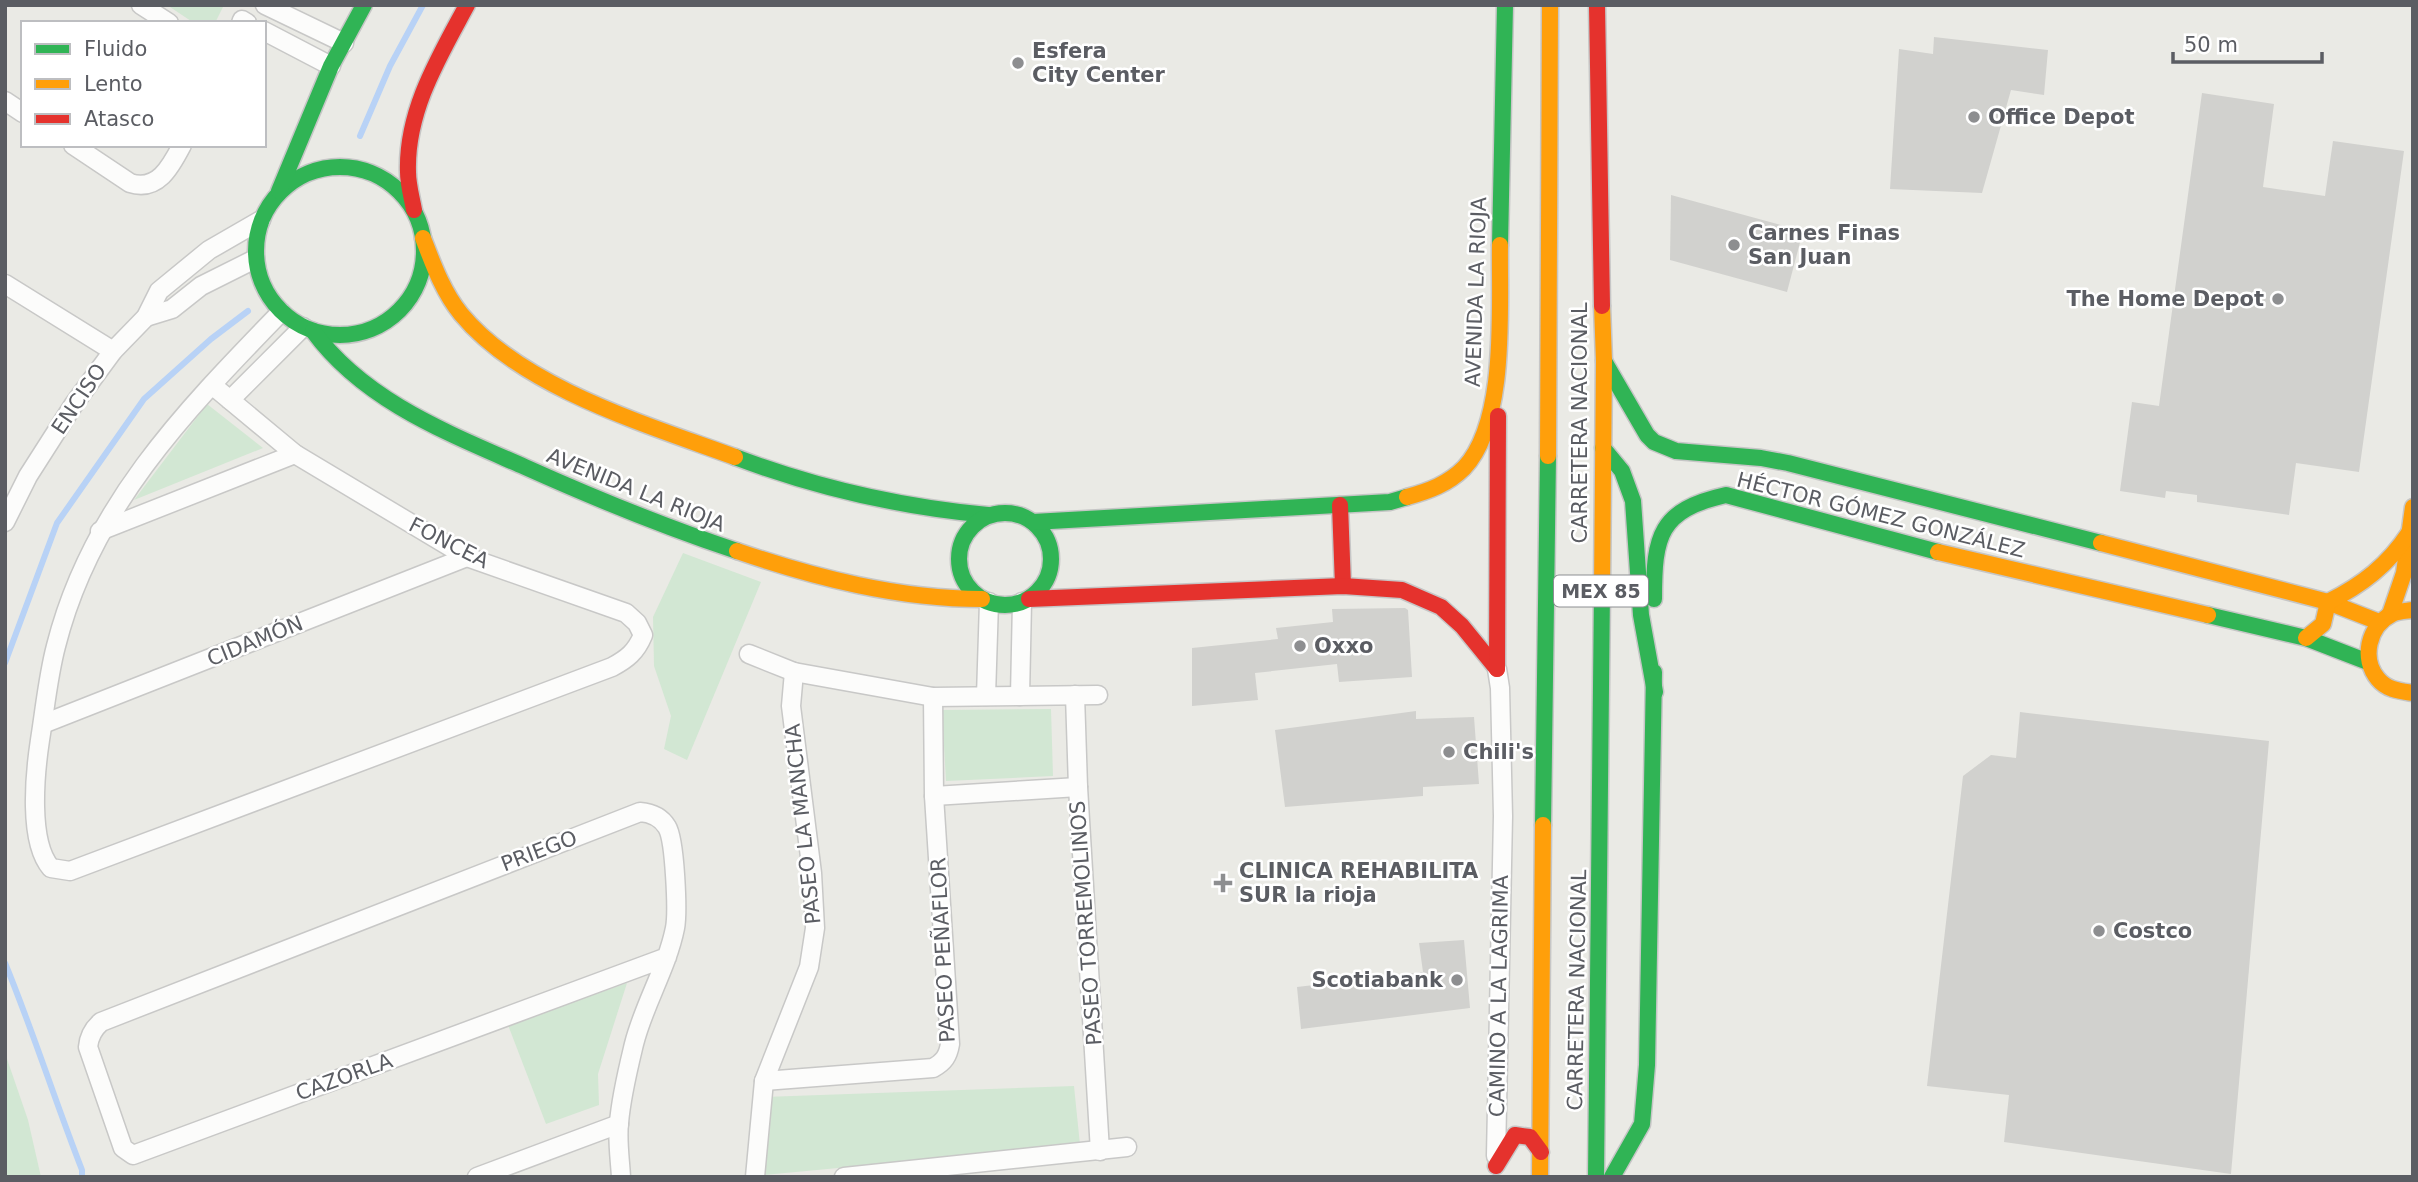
<svg xmlns="http://www.w3.org/2000/svg" width="2418" height="1182" viewBox="0 0 2418 1182" font-family="'DejaVu Sans',sans-serif">
	<style>
		.green { fill: #d2e7d3 }
		.lines { fill: none; stroke-linecap: round; stroke-linejoin: round }
		.stream { stroke: #b8d2f6; stroke-width: 6 }
		.building { fill: #d1d1ce }
		.street-casing { stroke: #c8c8c7; stroke-width: 21 }
		.fast-casing { stroke: #c6c6c6; stroke-width: 19 }
		.slow-casing { stroke: #c6c6c6; stroke-width: 19 }
		.jam-casing { stroke: #c6c6c6; stroke-width: 19 }
		.street { stroke: #fcfcfb; stroke-width: 18 }
		.fast { stroke: #30b455; stroke-width: 16 }
		.slow { stroke: #ff9f0a; stroke-width: 16 }
		.jam { stroke: #e5322d; stroke-width: 16 }
		.poi-dot { fill: #8d8e90; stroke: #fff; stroke-width: 2.5 }
		.labels { text-anchor: middle; stroke-width: 5; stroke-linejoin: round; paint-order: stroke }
		.shield { fill: #fff; stroke: #8c8e92; stroke-width: 2 }
		.shield-label { font-size: 19px; font-weight: bold; fill: #5b5d63 }
		.poi-label { font-size: 21px; font-weight: bold; fill: #5b5d63; stroke: #fff; text-anchor: start }
		.street-label { font-size: 21px; fill: #5b5d63; stroke: #fff }
	</style>
	<rect width="100%" height="100%" fill="#eaeae5"/>
	<g class="green">
		<polygon points="167,5 224,5 215,23 194,23"/>
		<polygon points="207,404 263,448 134,500"/>
		<polygon points="683,553 761,582 687,760 664,749 671,716 654,666 653,617"/>
		<polygon points="1051,709 1053,776 946,781 942,710"/>
		<polygon points="627,983 598,1074 599,1105 546,1124 508,1025"/>
		<polygon points="5,1053 28,1120 41,1177 5,1177"/>
		<polygon points="1074,1086 1080,1145 764,1175 764,1097"/>
	</g>
	<g class="lines">
		<g class="stream">
			<polyline points="360,136 390,66 423,5"/>
			<polyline points="5,663 57,523 144,399 211,339 248,311"/>
			<path d="M5 963C33 1031 55 1101 82 1170V1177"/>
		</g>
	</g>
	<g class="building">
		<polygon points="1934,37 2048,50 2044,95 2011,90 1982,193 1890,189 1899,49 1933,54"/>
		<polygon points="2202,93 2274,104 2263,187 2325,196 2333,141 2404,151 2359,472 2296,463 2289,515 2197,502 2197,495 2166,491 2165,498 2120,491 2132,402 2159,406"/>
		<polygon points="1671,195 1803,231 1787,292 1670,260"/>
		<polygon points="1405,608 1408,610 1412,677 1339,682 1337,664 1255,673 1258,700 1192,706 1192,648 1278,639 1276,628 1333,622 1332,609"/>
		<polygon points="1416,711 1416,719 1474,717 1479,784 1423,787 1423,796 1285,807 1275,730"/>
		<polygon points="2020,712 2269,741 2231,1174 2004,1142 2009,1095 1927,1086 1963,776 1991,755 2016,758"/>
		<polygon points="1464,940 1470,1008 1301,1029 1297,987 1423,972 1419,943"/>
	</g>
	<g class="lines">
		<defs>
			<g id="street">
				<polyline points="141,5 169,23"/>
				<polyline points="265,5 344,43"/>
				<polyline points="241,23 242,20 247,23"/>
				<polyline points="264,31 331,66"/>
				<polyline points="5,101 23,113"/>
				<path d="M73 145 130 183C158 192 171 166 182 145"/>
				<polyline points="5,284 113,351"/>
				<polyline points="146,317 172,309 201,286 255,259"/>
				<path d="M212 385 295 454 467 557 626 613 637 623 643 635C636 652 627 659 612 667L70 871 51 868C28 842 35 773 40 740 45 709 48 676 56 646 91 507 185 411 281 312"/>
				<polyline points="230,400 303,327"/>
				<polyline points="5,522 28,476 74,404 113,351 146,317 159,291 209,250 261,220"/>
				<polyline points="100,531 295,454"/>
				<polyline points="749,654 794,672 933,697 1098,695"/>
				<polyline points="1075,695 1078,787 1100,1151"/>
				<polyline points="986,696 989,602"/>
				<polyline points="1020,696 1022,602"/>
				<polyline points="43,724 467,557"/>
				<polyline points="934,796 1078,787"/>
				<path d="M764 1081 933 1068C944 1062 948 1056 950 1044L934 796 933 697"/>
				<polyline points="1496,1156 1503,816 1500,688 1497,669"/>
				<polyline points="477,1177 619,1124"/>
				<path d="M621 1177C620 1159 617 1140 619 1123 621 1097 628 1069 634 1044 644 1004 667 968 675 928 678 912 675 840 667 827 661 817 652 813 640 812L101 1022C93 1029 89 1036 88 1047L123 1148 133 1155 667 957"/>
				<polyline points="755,1177 764,1081 809,967 815,928 812,873 791,706 794,672"/>
				<polyline points="844,1177 1127,1147"/>
			</g>
			<g id="fast">
				<circle cx="340" cy="251" r="84"/>
				<polyline points="279,191 331,66 364,5"/>
				<polyline points="1500,245 1505,5"/>
				<path d="M313 331C364 401 448 433 525 467 594 498 665 527 737 551"/>
				<polyline points="1604,361 1647,435 1654,442 1676,451 1761,458 1788,463 2101,543"/>
				<polyline points="1603,448 1622,471 1633,501 1641,615 1655,692"/>
				<path d="M735 457C817 488 900 507 988 515"/>
				<circle cx="1005" cy="559" r="46"/>
				<polyline points="1033,522 1390,502 1407,497"/>
				<path d="M1654 599C1654 536 1659 510 1726 495L1938 552"/>
				<polyline points="2208,615 2306,638 2368,662"/>
				<polyline points="1543,825 1548,456"/>
				<polyline points="1596,1177 1602,589"/>
				<polyline points="1612,1177 1642,1124 1647,1065 1654,672"/>
			</g>
			<g id="slow">
				<path d="M423 238C433 264 443 292 461 314 522 388 648 425 735 457"/>
				<polyline points="1548,456 1550,5"/>
				<path d="M1407 497C1429 491 1448 484 1464 468 1508 421 1499 306 1500 245"/>
				<polyline points="2101,543 2328,602 2379,622"/>
				<path d="M737 551C816 578 899 599 982 599"/>
				<polyline points="1938,552 2208,615"/>
				<polyline points="1602,589 1604,361 1602,306"/>
				<path d="M2413 610C2406 611 2398 611 2392 614 2368 626 2361 659 2378 679 2387 690 2400 691 2413 693"/>
				<polyline points="2390,614 2404,573 2413,507"/>
				<path d="M2306 638 2323 624 2328 602C2362 585 2388 565 2409 533"/>
				<polyline points="1540,1177 1543,825"/>
			</g>
			<g id="jam">
				<polyline points="1597,5 1602,306"/>
				<path d="M414 210C412 198 408 185 408 172 406 111 439 57 467 5"/>
				<polyline points="1340,505 1343,586"/>
				<polyline points="1029,599 1343,586 1402,590 1441,607 1462,626 1497,669"/>
				<polyline points="1497,669 1498,416"/>
				<polyline points="1496,1166 1515,1135 1530,1137 1541,1152"/>
			</g>
		</defs>
		<use href="#street" class="street-casing"/>
		<use href="#fast" class="fast-casing"/>
		<use href="#slow" class="slow-casing"/>
		<use href="#jam" class="jam-casing"/>
		<use href="#street" class="street"/>
		<use href="#fast" class="fast"/>
		<use href="#slow" class="slow"/>
		<use href="#jam" class="jam"/>
	</g>
	<g class="poi-dot">
		<circle cx="1018" cy="63" r="7"/>
		<circle cx="1974" cy="117" r="7"/>
		<circle cx="1734" cy="245" r="7"/>
		<circle cx="2278" cy="299" r="7"/>
		<circle cx="1300" cy="646" r="7"/>
		<circle cx="1449" cy="752" r="7"/>
		<path d="M1219.5 872.5h7v7h7v7h-7v7h-7v-7h-7v-7h7z"/>
		<circle cx="2099" cy="931" r="7"/>
		<circle cx="1457" cy="980" r="7"/>
	</g>
	<g class="labels">
		<rect class="shield" x="1554" y="575.5" width="94" height="31" rx="5"/>
		<g class="shield-label">
			<text x="1601" y="598">MEX 85</text>
		</g>
		<g class="poi-label">
			<text x="1032" y="58">Esfera<tspan x="1032" dy="24">City Center</tspan></text>
			<text x="1988" y="124">Office Depot</text>
			<text x="1748" y="240">Carnes Finas<tspan x="1748" dy="24">San Juan</tspan></text>
			<text x="2264" y="306" text-anchor="end">The Home Depot</text>
			<text x="1314" y="653">Oxxo</text>
			<text x="1463" y="759">Chili's</text>
			<text x="1239" y="878">CLINICA REHABILITA<tspan x="1239" dy="24">SUR la rioja</tspan></text>
			<text x="2113" y="938">Costco</text>
			<text x="1443" y="987" text-anchor="end">Scotiabank</text>
		</g>
		<g class="street-label">
			<text transform="translate(1476 292) rotate(-88)" y="7">AVENIDA LA RIOJA</text>
			<text transform="translate(79 399) rotate(-56)" y="7">ENCISO</text>
			<text transform="translate(1580 423) rotate(-90)" y="7">CARRETERA NACIONAL</text>
			<text transform="translate(636 490) rotate(22)" y="7">AVENIDA LA RIOJA</text>
			<text transform="translate(1881 515) rotate(14)" y="7">HÉCTOR GÓMEZ GONZÁLEZ</text>
			<text transform="translate(449 543) rotate(27)" y="7">FONCEA</text>
			<text transform="translate(255 641) rotate(-22)" y="7">CIDAMÓN</text>
			<text transform="translate(803 824) rotate(-96)" y="7">PASEO LA MANCHA</text>
			<text transform="translate(539 851) rotate(-21)" y="7">PRIEGO</text>
			<text transform="translate(1086 923) rotate(-94)" y="7">PASEO TORREMOLINOS</text>
			<text transform="translate(943 950) rotate(-93)" y="7">PASEO PEÑAFLOR</text>
			<text transform="translate(1577 990) rotate(-89)" y="7">CARRETERA NACIONAL</text>
			<text transform="translate(1499 996) rotate(-89)" y="7">CAMINO A LA LAGRIMA</text>
			<text transform="translate(344 1077) rotate(-20)" y="7">CAZORLA</text>
		</g>
	</g>
	<rect width="2418" height="1182" fill="none" stroke="#5b5d63" stroke-width="14"/>
	<rect x="21" y="21" width="245" height="126" fill="#ffffff" stroke="#bdbec1" stroke-width="2"/>
	<rect x="35" y="44" width="35" height="10" fill="#30b455" stroke="#bdbec1" stroke-width="2"/>
	<text x="84" y="56" font-size="21" fill="#5b5d63">Fluido</text>
	<rect x="35" y="79" width="35" height="10" fill="#ff9f0a" stroke="#bdbec1" stroke-width="2"/>
	<text x="84" y="91" font-size="21" fill="#5b5d63">Lento</text>
	<rect x="35" y="114" width="35" height="10" fill="#e5322d" stroke="#bdbec1" stroke-width="2"/>
	<text x="84" y="126" font-size="21" fill="#5b5d63">Atasco</text>
	<path d="M2173 52v10h149v-10" fill="none" stroke="#5b5d63" stroke-width="3.5"/>
	<text x="2184" y="52" font-size="21" fill="#5b5d63" stroke="#ffffff" stroke-width="5" paint-order="stroke">50 m</text>
</svg>
